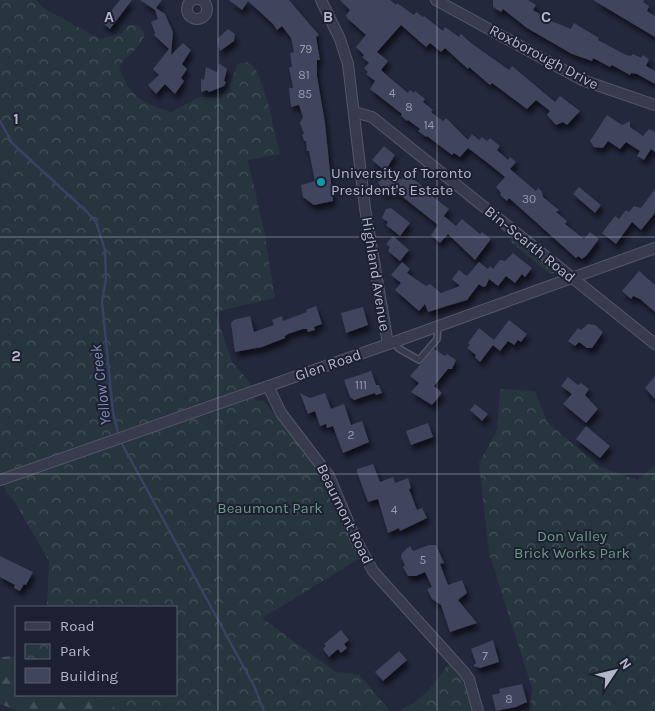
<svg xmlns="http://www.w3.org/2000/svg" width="655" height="711" viewBox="0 0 655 711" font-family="Karla,sans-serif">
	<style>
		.grass { fill: url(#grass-dots) }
		.forest { fill: url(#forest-firs) }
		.park { fill: url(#park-crowns) }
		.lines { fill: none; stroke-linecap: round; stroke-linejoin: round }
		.stream { stroke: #394166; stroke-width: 2.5 }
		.building { fill: #40445d; filter: url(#shadow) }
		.lane-casing { stroke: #535668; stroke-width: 8 }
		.street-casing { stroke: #535668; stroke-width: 12 }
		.lane { stroke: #383b4d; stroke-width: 5 }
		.street { stroke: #383b4d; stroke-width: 10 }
		.grid { fill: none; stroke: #b3b6c8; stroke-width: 1; stroke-opacity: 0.55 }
		.culture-dot { fill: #0f9aa8; stroke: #1d2032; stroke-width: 2 }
		.labels { text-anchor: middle; stroke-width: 4; stroke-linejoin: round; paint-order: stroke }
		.number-label { font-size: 12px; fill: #969aad }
		.street-label { font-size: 15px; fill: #b3b6c8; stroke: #1d2032 }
		.poi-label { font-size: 15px; fill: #b3b6c8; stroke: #1d2032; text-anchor: start }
		.park-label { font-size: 15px; fill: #6b9981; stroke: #1d2032 }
		.water-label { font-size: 16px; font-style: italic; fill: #838bb4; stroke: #1d2032 }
		.grid-label { font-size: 16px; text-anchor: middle; font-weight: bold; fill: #b3b6c8; stroke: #1d2032; stroke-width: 4; stroke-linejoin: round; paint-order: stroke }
	</style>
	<defs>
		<pattern id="grass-dots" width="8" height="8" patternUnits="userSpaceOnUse" patternTransform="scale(1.25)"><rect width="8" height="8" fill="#26353e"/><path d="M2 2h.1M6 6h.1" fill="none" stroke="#435058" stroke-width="1.8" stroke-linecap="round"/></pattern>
		<pattern id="forest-firs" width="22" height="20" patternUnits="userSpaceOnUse" patternTransform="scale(1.25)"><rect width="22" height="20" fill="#26353e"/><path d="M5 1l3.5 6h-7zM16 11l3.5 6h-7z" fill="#435058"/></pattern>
		<pattern id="park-crowns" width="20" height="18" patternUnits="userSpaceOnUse" patternTransform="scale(1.25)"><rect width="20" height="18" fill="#26353e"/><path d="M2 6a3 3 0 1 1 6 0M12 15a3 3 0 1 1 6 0" fill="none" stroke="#435058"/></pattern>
		<filter id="shadow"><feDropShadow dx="3" dy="5.5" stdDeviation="2.5" flood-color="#0009"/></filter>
	</defs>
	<rect width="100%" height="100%" fill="#24283d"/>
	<polygon class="grass" points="513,237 553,270 554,273 550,274 510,241"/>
	<polygon class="forest" points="16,656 16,695 163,695 179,711 19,711 0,704 0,657"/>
	<g class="park">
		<path d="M0 0H36L45 9 100 39 122 33 128 25H138L145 34C140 48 128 55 119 66 128 96 143 103 171 112L199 97 221 98 231 82 237 65C241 63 245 61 249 63 264 70 275 136 280 154L248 160 264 231 275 298 215 312 232 362 250 383 256 401 263 400 316 465 328 483 340 519 359 559 262 618 336 672 359 674 390 711H117L105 695H176V607H47L49 561 16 504 5 490 0 474Z"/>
		<polygon points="500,389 535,391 547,422 599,466 637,480 655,465 655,711 529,711 532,688 489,553 479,463 497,430"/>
		<path d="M448 664 462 679 474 711H398C422 701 434 685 448 664Z"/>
	</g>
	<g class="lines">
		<g class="stream">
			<polyline points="0,121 12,143 86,211 96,222 105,250 106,279 102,301 113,412 119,437"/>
			<polyline points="121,442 254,686 264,711"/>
		</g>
	</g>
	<g class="building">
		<polygon points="120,0 132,0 110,29 102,22"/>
		<polygon points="140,0 162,0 156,8 165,14 173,32 171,55 183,43 191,50 182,64 187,69 181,78 184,81 175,94 165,84 156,94 148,85 159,75 153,69 169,49 154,35 155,33 151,22 158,19 155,10"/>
		<polygon points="229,0 289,0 319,35 316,37 320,60 317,60 317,76 325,123 333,201 314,205 303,197 301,185 315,181 309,151 307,151 306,141 304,141 302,134 304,134 300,123 303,117 299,105 291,107 289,88 293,88 289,67 292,67 290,53 294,52 291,38 282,26 277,30 273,24 248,1 242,10"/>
		<polygon points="340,0 390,0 396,5 397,3 414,15 416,12 423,17 424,16 443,31 445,27 459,37 461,34 471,43 509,70 512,66 555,102 560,96 580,111 567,125 563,122 556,125 547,115 550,111 536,100 527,109 492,83 490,85 469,67 468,69 445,48 441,52 430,43 426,47 401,25 377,52 388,61 381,70 391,79 408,93 410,90 414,93 415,91 425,99 423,102 433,110 431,112 443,121 446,118 468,140 472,134 479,140 482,137 487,141 490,138 500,146 497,150 508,160 510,157 516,162 510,169 536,191 538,188 542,192 543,197 559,210 556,212 567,221 565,224 584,239 590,232 599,239 586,256 582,259 578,256 576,258 509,198 507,201 500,195 501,193 496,187 505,177 489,164 468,148 460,157 454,153 452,155 427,136 426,137 418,131 420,129 408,120 407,121 401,116 402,114 370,89 375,81 366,74 368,72 364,68 369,63 362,57 364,55 356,47 366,35 347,18 346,15 350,10"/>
		<polygon points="493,0 528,0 536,5 533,10 551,21 571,29 574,23 599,38 598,40 626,55 631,56 633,54 641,58 643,55 649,59 646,66 655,71 655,84 637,74 631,73 630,75 612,65 610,67 593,58 592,61 572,54 527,28 503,9 501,12 493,7"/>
		<polygon points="593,0 644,0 643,2 649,6 647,11 655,16 655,37"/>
		<polygon points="228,29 235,34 234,41 220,51 217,39"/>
		<polygon points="219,63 227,69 224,81 226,82 224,86 209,92 207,90 201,92 201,79 204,80 206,67 217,72"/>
		<polygon points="607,115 622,125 630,121 630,127 643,136 649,129 655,132 655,152 651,149 644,160 637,156 640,151 626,142 620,149 608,141 603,148 594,147 590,141"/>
		<polygon points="384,146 395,155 385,171 372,160"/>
		<polygon points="389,170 401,180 406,174 420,184 428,191 427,192 449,209 444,216 456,226 462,219 480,234 482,232 491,239 475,260 448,234 440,243 431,235 438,225 404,198 394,191 391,194 389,192 382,195 383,188 378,183"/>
		<polygon points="579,187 601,205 595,213 573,194"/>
		<polygon points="655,189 655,213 641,230 632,222 616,244 602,233 615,216 619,219 626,210 629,212 634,206 641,208"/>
		<polygon points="391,208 410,223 400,236 386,225 388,222 382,218 386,209"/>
		<polygon points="393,236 409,250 400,261 388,251 390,247 386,244"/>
		<polygon points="513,253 532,268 525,277 522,274 515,283 506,276 498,286 489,279 486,286 483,287 479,284 467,300 447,306 428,312 425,304 419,311 395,290 401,283 391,275 402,262 410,269 407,273 426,286 430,284 441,293 460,286 452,279 459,270 467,276 479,262 488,269 490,266 493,269 500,260 505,261"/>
		<polygon points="639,271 655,285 655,312 640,299 633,296 631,299 622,291"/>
		<polygon points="316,306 322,324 314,327 315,330 308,332 307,329 303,329 288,334 285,336 285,338 262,347 235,352 231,323 234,320 250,316 254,332 274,325 272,320 282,316 283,321 307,312 306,310"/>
		<polygon points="363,307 368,325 346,333 341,313"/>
		<polygon points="509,320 527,334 521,342 518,340 514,345 508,341 500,351 493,345 480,362 475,357 476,355 467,348 470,345 468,343 479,328 494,340"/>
		<polygon points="588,324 595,325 603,332 592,348 587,348 579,342 575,346 568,341 578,328 581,330"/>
		<polygon points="434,349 445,356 447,354 456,360 452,369 448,369 434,386 442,393 432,405 411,392 419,383 410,376"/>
		<polygon points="371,371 376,385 379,385 382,393 376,395 375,393 354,400 350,397 344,380"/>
		<polygon points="655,376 655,399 645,388"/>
		<polygon points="568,377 578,385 581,383 589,389 585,395 598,409 586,423 563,404 572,394 561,386"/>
		<polygon points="300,393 310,398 325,393 331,409 344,404 351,425 362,421 369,442 343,453 333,426 327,428 326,424 320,426 315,411 308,414"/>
		<polygon points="475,404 488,414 482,421 470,410"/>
		<polygon points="428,423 433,437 411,445 406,431"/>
		<polygon points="586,426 610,446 600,458 576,439"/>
		<polygon points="373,464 380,482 393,477 395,483 408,478 411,488 409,489 417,510 422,508 427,518 400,531 399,528 388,533 378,499 368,502 357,472 357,469"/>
		<polygon points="429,545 436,545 444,563 440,564 448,585 462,580 467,593 458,600 477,623 450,632 441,605 432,599 427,589 432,587 425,572 416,576 408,576 403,567 405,565 401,557 402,553 410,546 413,551"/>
		<polygon points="0,556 33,572 26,585 24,584 20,591 14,588 15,585 0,577"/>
		<polygon points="341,630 349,640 344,644 347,648 341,653 338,649 329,657 323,649 326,646 324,644"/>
		<polygon points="493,640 499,662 480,668 473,666 476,663 471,649"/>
		<polygon points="399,651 407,660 383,681 375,672"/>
		<polygon points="522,684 527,702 516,707 496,711 492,695 500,693 499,689"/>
	</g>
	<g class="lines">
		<defs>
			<polyline id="lane" points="397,341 398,348 419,360 437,339 438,327"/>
			<g id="street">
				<circle cx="197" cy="9" r="10"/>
				<polyline points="321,0 340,39 348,64 365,208 388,344"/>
				<polyline points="436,0 582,80 655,105"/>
				<polyline points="354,112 372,117 655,344"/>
				<polyline points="268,386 281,413 329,476 355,538 373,571 464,672 469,679 478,711"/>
				<polyline points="0,480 397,341 655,248"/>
			</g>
		</defs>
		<use href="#lane" class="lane-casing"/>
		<use href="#street" class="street-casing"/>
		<use href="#lane" class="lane"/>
		<use href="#street" class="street"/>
	</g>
	<path class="grid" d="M218 0V711M437 0V711M0 237H655M0 474H655"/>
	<circle class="culture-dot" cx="321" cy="182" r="5"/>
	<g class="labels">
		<g class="number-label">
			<text x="306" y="53">79</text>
			<text x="304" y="79">81</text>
			<text x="392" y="97">4</text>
			<text x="305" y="98">85</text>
			<text x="409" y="111">8</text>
			<text x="429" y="129">14</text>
			<text x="529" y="203">30</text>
			<text x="361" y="389">111</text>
			<text x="351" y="439">2</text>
			<text x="394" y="514">4</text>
			<text x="423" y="564">5</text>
			<text x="485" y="660">7</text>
			<text x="509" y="703">8</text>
		</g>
		<g class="street-label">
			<text transform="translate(544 57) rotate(28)" y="5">Roxborough Drive</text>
			<text transform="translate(530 244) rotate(39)" y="5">Bin-Scarth Road</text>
			<text transform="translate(376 274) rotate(81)" y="5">Highland Avenue</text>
			<text transform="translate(328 365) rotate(-19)" y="5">Glen Road</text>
			<text transform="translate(345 514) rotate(64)" y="5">Beaumont Road</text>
		</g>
		<g class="poi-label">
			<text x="331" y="178">University of Toronto<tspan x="331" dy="17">President's Estate</tspan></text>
		</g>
		<g class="park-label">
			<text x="270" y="513">Beaumont Park</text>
			<text x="572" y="541">Don Valley<tspan x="572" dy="17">Brick Works Park</tspan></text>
		</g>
		<g class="water-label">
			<text transform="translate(100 385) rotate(-97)" y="6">Yellow Creek</text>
		</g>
	</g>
	<g class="grid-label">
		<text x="109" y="22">A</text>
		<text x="328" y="22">B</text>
		<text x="546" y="22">C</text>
		<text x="16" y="124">1</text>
		<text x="16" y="361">2</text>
	</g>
	<rect x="15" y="606" width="162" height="90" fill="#1d2032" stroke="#595c6e"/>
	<rect x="25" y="622" width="25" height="8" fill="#383b4d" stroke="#595c6e"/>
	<text x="60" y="631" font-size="15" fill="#b3b6c8">Road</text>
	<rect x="25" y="644" width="25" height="15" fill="url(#park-crowns)" stroke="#595c6e"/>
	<text x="60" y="656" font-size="15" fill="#b3b6c8">Park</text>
	<rect x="25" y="668" width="25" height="15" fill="#40445d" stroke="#595c6e"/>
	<text x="60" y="681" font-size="15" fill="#b3b6c8">Building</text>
	<g transform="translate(615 671) rotate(55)" stroke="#1d2032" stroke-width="4" paint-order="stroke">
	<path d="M0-4L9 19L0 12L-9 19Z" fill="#b3b6c8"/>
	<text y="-8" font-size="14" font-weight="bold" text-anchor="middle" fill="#b3b6c8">N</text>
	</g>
</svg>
